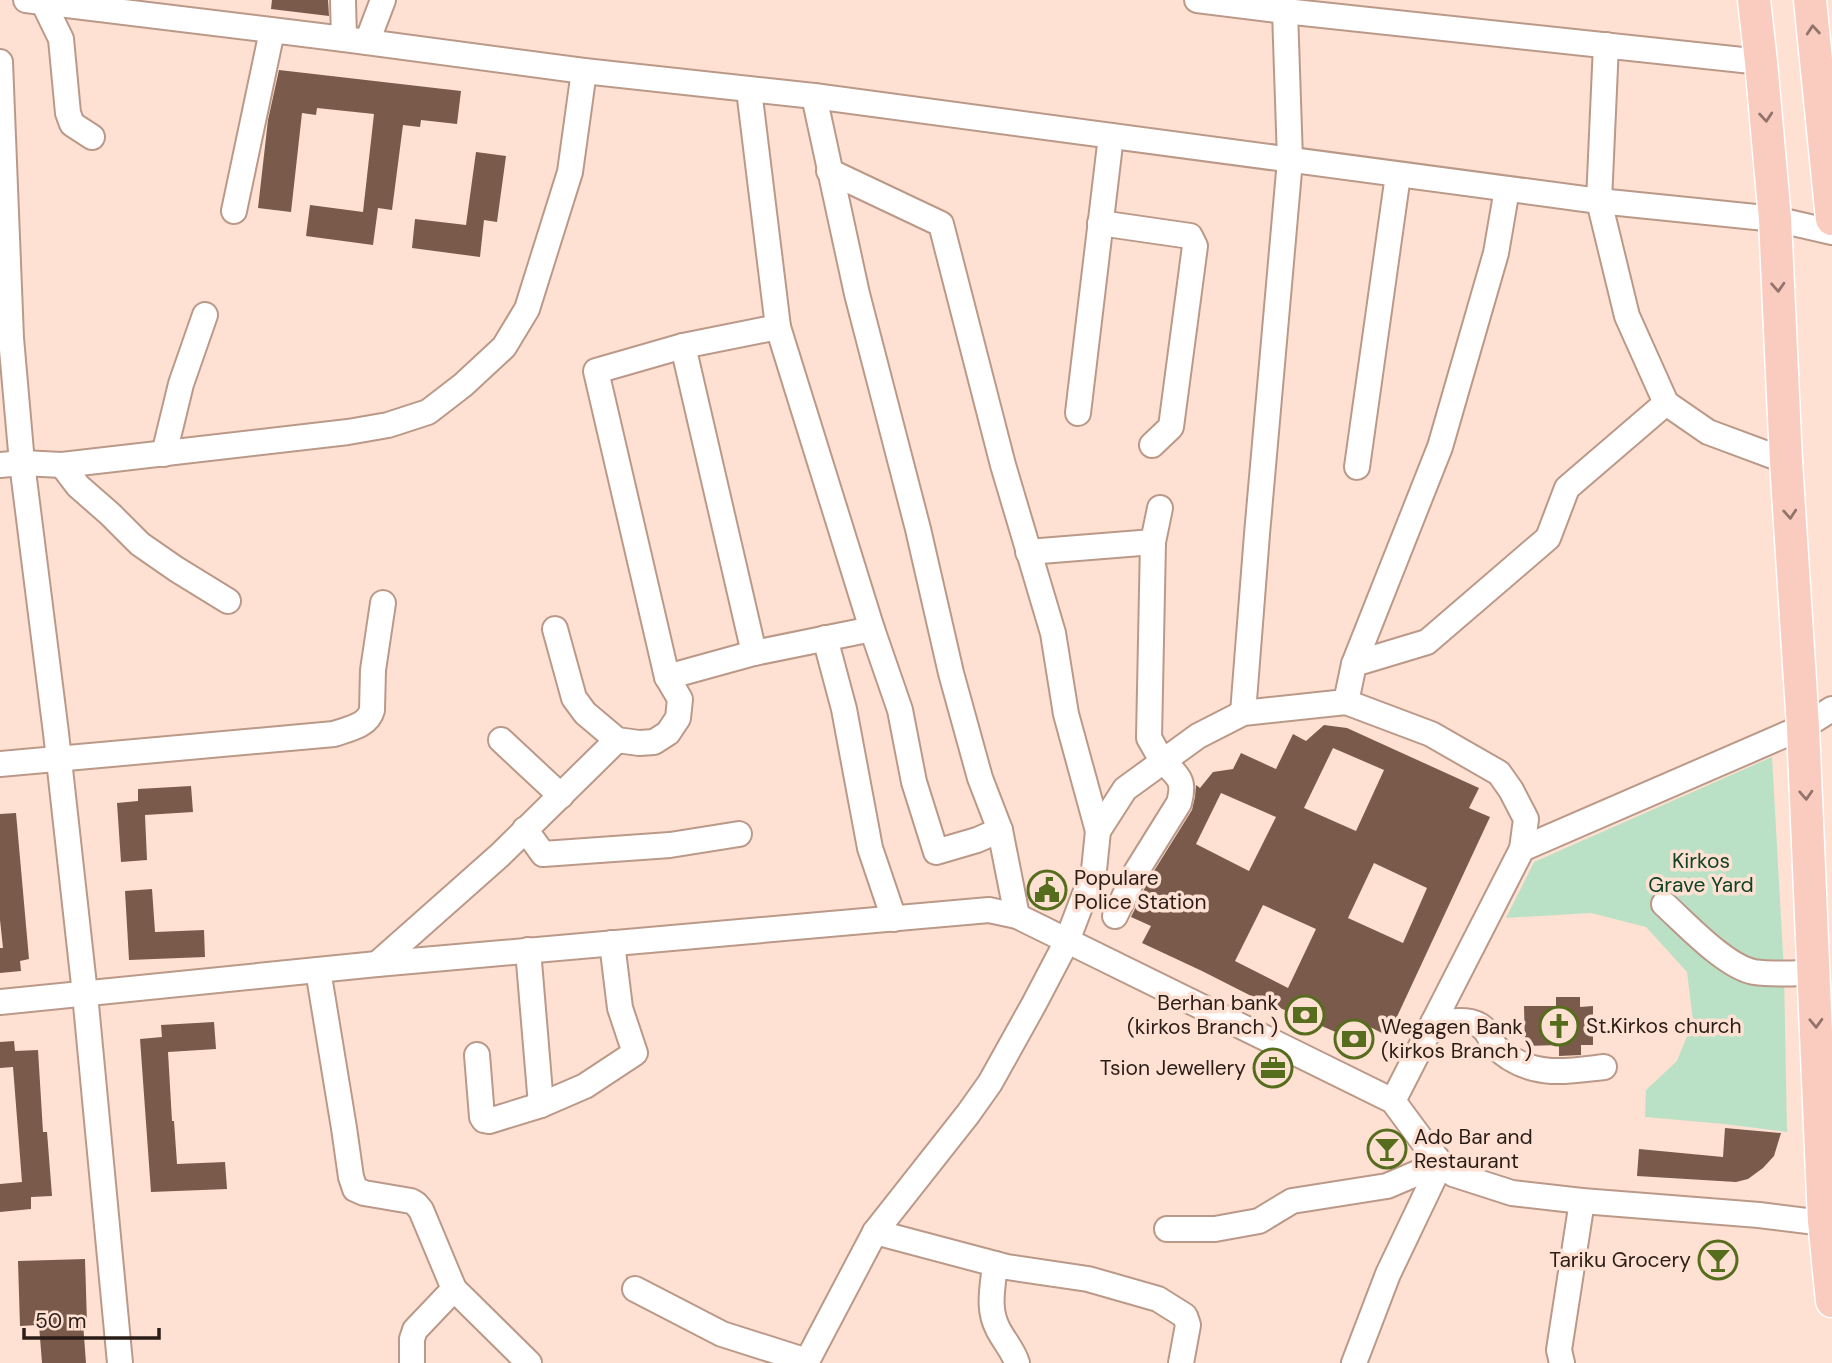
<svg xmlns="http://www.w3.org/2000/svg" width="1832" height="1363" viewBox="0 0 1832 1363" font-family="'DM Sans',sans-serif">
	<style>
		.green { fill: #bae1c5 }
		.building { fill: #795a4b; fill-rule: evenodd }
		.lines { fill: none; stroke-linecap: round; stroke-linejoin: round }
		.minor-casing { stroke: #bb9989; stroke-width: 28 }
		.major-casing { stroke: #fff; stroke-width: 35 }
		.minor { stroke: #fff; stroke-width: 24 }
		.major { stroke: #faccbf; stroke-width: 32 }
		.oneway { stroke: #92746b }
		.labels { text-anchor: middle; stroke-width: 7; stroke-linejoin: round; paint-order: stroke }
		.park-label { font-size: 21px; fill: #0e4325; stroke: #fee1d3 }
		.poi-label { font-size: 21px; fill: #2a1d17; stroke: #fee1d3; text-anchor: start }
	</style>
	<rect width="100%" height="100%" fill="#fee1d3"/>
	<polygon class="green" points="1772,757 1784,972 1787,1132 1724,1124 1645,1117 1646,1090 1677,1061 1693,1021 1687,972 1646,927 1591,913 1506,918 1534,862"/>
	<g class="building">
		<polygon points="272,0 328,0 329,16 271,9"/>
		<polygon points="279,70 461,91 457,124 421,120 420,127 403,125 392,210 378,208 373,245 306,236 310,205 363,212 374,114 317,108 316,115 302,113 291,212 258,208 268,120"/>
		<polygon points="476,152 506,156 497,222 484,220 480,257 412,248 415,219 466,225"/>
		<path d="M1324 725 1347 728 1479 788 1469 808 1490 817 1388 1036 1368 1026 1361 1043 1280 1008 1279 1010 1202 971 1142 943 1151 926 1131 917 1149 879 1192 810 1195 797 1196 785 1200 788 1213 772 1233 769 1241 753 1276 769 1293 734 1306 741ZM1333 748 1384 770 1356 831 1304 808ZM1221 793 1276 817 1249 871 1196 844ZM1374 863 1427 888 1403 943 1348 918ZM1263 905 1316 929 1288 988 1235 961Z"/>
		<polygon points="191,786 193,812 145,815 147,860 121,862 117,803 138,801 138,789"/>
		<polygon points="16,813 29,959 20,961 21,971 0,973 0,948 3,948 0,920 0,814"/>
		<polygon points="152,889 155,932 204,930 205,957 129,960 125,891"/>
		<polygon points="1556,997 1580,997 1580,1007 1593,1006 1593,1045 1581,1045 1581,1055 1559,1056 1559,1045 1525,1046 1524,1006 1556,1006"/>
		<polygon points="214,1022 216,1049 168,1052 172,1121 174,1121 177,1164 225,1162 227,1189 151,1192 140,1039 162,1037 161,1025"/>
		<polygon points="14,1041 15,1051 38,1050 43,1132 47,1132 52,1196 31,1197 31,1209 0,1212 0,1184 22,1182 13,1067 0,1068 0,1042"/>
		<polygon points="1725,1128 1781,1133 1774,1156 1763,1168 1748,1179 1736,1182 1637,1176 1639,1149 1723,1157"/>
		<polygon points="85,1259 87,1323 83,1323 86,1363 42,1363 39,1325 20,1326 18,1261"/>
	</g>
	<g class="lines">
		<defs>
			<g id="minor">
				<polyline points="26,0 344,39 584,71 814,96 1599,201 1775,219 1832,232"/>
				<polyline points="343,0 344,39"/>
				<polyline points="1197,0 1285,11 1761,62"/>
				<polyline points="43,2 61,39 68,113 72,124 92,137"/>
				<polyline points="367,42 383,0"/>
				<polyline points="0,62 11,338 22,463 56,733 85,994 120,1363"/>
				<polyline points="814,96 857,294 918,529 951,673 980,778 1000,830"/>
				<polyline points="829,171 941,224 1003,465 1053,633 1066,714 1098,831"/>
				<polyline points="234,211 272,31"/>
				<polyline points="1100,223 1190,236 1195,246 1171,427 1152,445"/>
				<polyline points="683,346 754,653"/>
				<polyline points="1666,403 1708,432 1786,461"/>
				<polyline points="1078,413 1111,136"/>
				<polyline points="164,454 181,384 205,315"/>
				<polyline points="0,465 22,463 62,465 348,432 388,425 428,412 463,385 504,347 527,309 570,172 584,71"/>
				<polyline points="62,465 78,486 110,514 140,544 176,569 228,601"/>
				<polyline points="1357,467 1398,175"/>
				<polyline points="1028,552 1153,542"/>
				<polyline points="555,629 574,698 585,713 617,740 639,743 654,742 668,733 678,718 680,699 667,677 596,371 683,346 778,327"/>
				<polyline points="872,629 900,710 914,782 936,852 977,840 1000,830 1017,916"/>
				<polyline points="825,638 844,709 870,848 894,919"/>
				<polyline points="1354,664 1440,447 1496,253 1507,189"/>
				<polyline points="667,677 754,653 872,629 778,327 749,90"/>
				<polyline points="1346,702 1354,664 1427,642 1548,538 1567,488 1666,403 1627,316 1599,201 1606,45"/>
				<polyline points="1243,713 1257,534 1290,160 1285,11"/>
				<polyline points="501,740 561,796"/>
				<path d="M0 764 334 734C348 729 368 726 372 710L373 670 383 603"/>
				<polyline points="525,829 543,854 670,845 739,834"/>
				<path d="M1664 904C1686 924 1726 967 1754 972 1774 975 1795 973 1814 973"/>
				<path d="M1115 916 1136 872 1179 803C1185 780 1179 778 1165 763 1158 756 1154 746 1149 738L1153 542 1160 508"/>
				<polyline points="528,950 541,1105"/>
				<polyline points="377,964 500,855 617,740"/>
				<polyline points="318,970 344,1128 351,1177 355,1189 364,1193 411,1201 416,1204 421,1210 454,1289 415,1330 412,1339 412,1363"/>
				<polyline points="0,1002 377,964 989,910 1017,916 1393,1101 1424,1143 1441,1163 1453,1174 1512,1193 1582,1201 1759,1215 1832,1224"/>
				<path d="M1433 1023C1449 1022 1473 1016 1485 1030 1489 1034 1490 1039 1493 1044 1497 1049 1504 1054 1510 1058 1540 1077 1570 1071 1604 1067"/>
				<polyline points="477,1055 482,1117 484,1120 489,1121 541,1105 585,1086 635,1053 620,1008 612,943"/>
				<polyline points="1393,1101 1522,849 1803,727 1832,709"/>
				<polyline points="1167,1229 1215,1229 1259,1221 1292,1201 1387,1186 1441,1163"/>
				<polyline points="875,1232 1007,1267 1088,1279 1158,1299 1185,1316 1188,1325 1181,1363"/>
				<path d="M995 1264C993 1287 987 1308 998 1329 1004 1341 1013 1350 1017 1363"/>
				<polyline points="454,1289 529,1363"/>
				<polyline points="635,1289 722,1334 807,1361"/>
				<polyline points="806,1363 875,1232 968,1114 990,1083 1034,1004 1067,941 1094,870 1098,831 1125,789 1198,736 1243,713 1346,702 1431,734 1499,773 1511,790 1526,819 1522,849"/>
				<polyline points="1354,1363 1388,1274 1441,1163"/>
				<polyline points="1562,1363 1559,1350 1582,1201"/>
			</g>
			<g id="major">
				<polyline points="1754,0 1761,62 1775,219 1786,461 1803,727 1824,1221 1832,1301"/>
				<polyline points="1810,0 1832,219"/>
			</g>
		</defs>
		<use href="#minor" class="minor-casing"/>
		<use href="#major" class="major-casing"/>
		<use href="#minor" class="minor"/>
		<use href="#major" class="major"/>
	</g>
	<defs><path id="oneway-chevron" d="M-2-3.5L2.5 0L-2 3.5" fill="none" stroke-width="1.6" stroke-linecap="round" stroke-linejoin="round" transform="scale(1.75)"/></defs>
	<g class="oneway">
		<use href="#oneway-chevron" transform="translate(1813 30) rotate(-95)"/>
		<use href="#oneway-chevron" transform="translate(1766 117) rotate(85)"/>
		<use href="#oneway-chevron" transform="translate(1778 287) rotate(87)"/>
		<use href="#oneway-chevron" transform="translate(1790 514) rotate(86)"/>
		<use href="#oneway-chevron" transform="translate(1806 795) rotate(87)"/>
		<use href="#oneway-chevron" transform="translate(1816 1023) rotate(88)"/>
	</g>
	<defs>
		<symbol id="civic-ring" viewBox="-11 -11 22 22"><circle r="9.5" fill="#fee1d3" stroke="#576d1e" stroke-width="1.5"/><path d="M-.6-6.5H3V-4.5H.6V-3L4-1V1h2V6H-6V1h2V-1L-.6-3ZM-1.2 2.5V6h2.4V2.5Z" fill="#576d1e"/></symbol>
		<symbol id="bank-ring" viewBox="-11 -11 22 22"><circle r="9.5" fill="#fee1d3" stroke="#576d1e" stroke-width="1.5"/><path d="M-6-4H6V4H-6ZM0-2.3a2.3 2.3 0 1 0 0 4.6a2.3 2.3 0 1 0 0-4.6Z" fill="#576d1e"/></symbol>
		<symbol id="church-ring" viewBox="-11 -11 22 22"><circle r="9.5" fill="#fee1d3" stroke="#576d1e" stroke-width="1.5"/><path d="M-1.2-6h2.4v3.5h3.3v2.4h-3.3V6h-2.4V-.1h-3.3v-2.4h3.3Z" fill="#576d1e"/></symbol>
		<symbol id="office-ring" viewBox="-11 -11 22 22"><circle r="9.5" fill="#fee1d3" stroke="#576d1e" stroke-width="1.5"/><path d="M-6-3h4V-5.5h4V-3h4V5H-6ZM-1-4.5V-3h2v-1.5ZM-6 0V1H6V0Z" fill="#576d1e"/></symbol>
		<symbol id="bar-ring" viewBox="-11 -11 22 22"><circle r="9.5" fill="#fee1d3" stroke="#576d1e" stroke-width="1.5"/><path d="M-6-5H6L.8 .8V4.5H3.5V6h-7V4.5H-.8V.8Z" fill="#576d1e"/></symbol>
	</defs>
	<g fill-rule="evenodd">
		<use href="#civic-ring" x="1025" y="868" width="44" height="44"/>
		<use href="#bank-ring" x="1283" y="993" width="44" height="44"/>
		<use href="#church-ring" x="1537" y="1004" width="44" height="44"/>
		<use href="#bank-ring" x="1332" y="1017" width="44" height="44"/>
		<use href="#office-ring" x="1251" y="1046" width="44" height="44"/>
		<use href="#bar-ring" x="1365" y="1127" width="44" height="44"/>
		<use href="#bar-ring" x="1696" y="1238" width="44" height="44"/>
	</g>
	<g class="labels">
		<g class="park-label">
			<text x="1701" y="868">Kirkos<tspan x="1701" dy="24">Grave Yard</tspan></text>
		</g>
		<g class="poi-label">
			<text x="1074" y="885">Populare<tspan x="1074" dy="24">Police Station</tspan></text>
			<text x="1278" y="1010" text-anchor="end">Berhan bank<tspan x="1278" dy="24">(kirkos Branch )</tspan></text>
			<text x="1586" y="1033">St.Kirkos church</text>
			<text x="1381" y="1034">Wegagen Bank<tspan x="1381" dy="24">(kirkos Branch )</tspan></text>
			<text x="1246" y="1075" text-anchor="end">Tsion Jewellery</text>
			<text x="1414" y="1144">Ado Bar and<tspan x="1414" dy="24">Restaurant</tspan></text>
			<text x="1691" y="1267" text-anchor="end">Tariku Grocery</text>
		</g>
	</g>
	<path d="M24 1328v10h135v-10" fill="none" stroke="#2a1d17" stroke-width="3.5"/>
	<text x="35" y="1328" font-size="21" fill="#2a1d17" stroke="#fee1d3" stroke-width="5" paint-order="stroke">50 m</text>
</svg>
